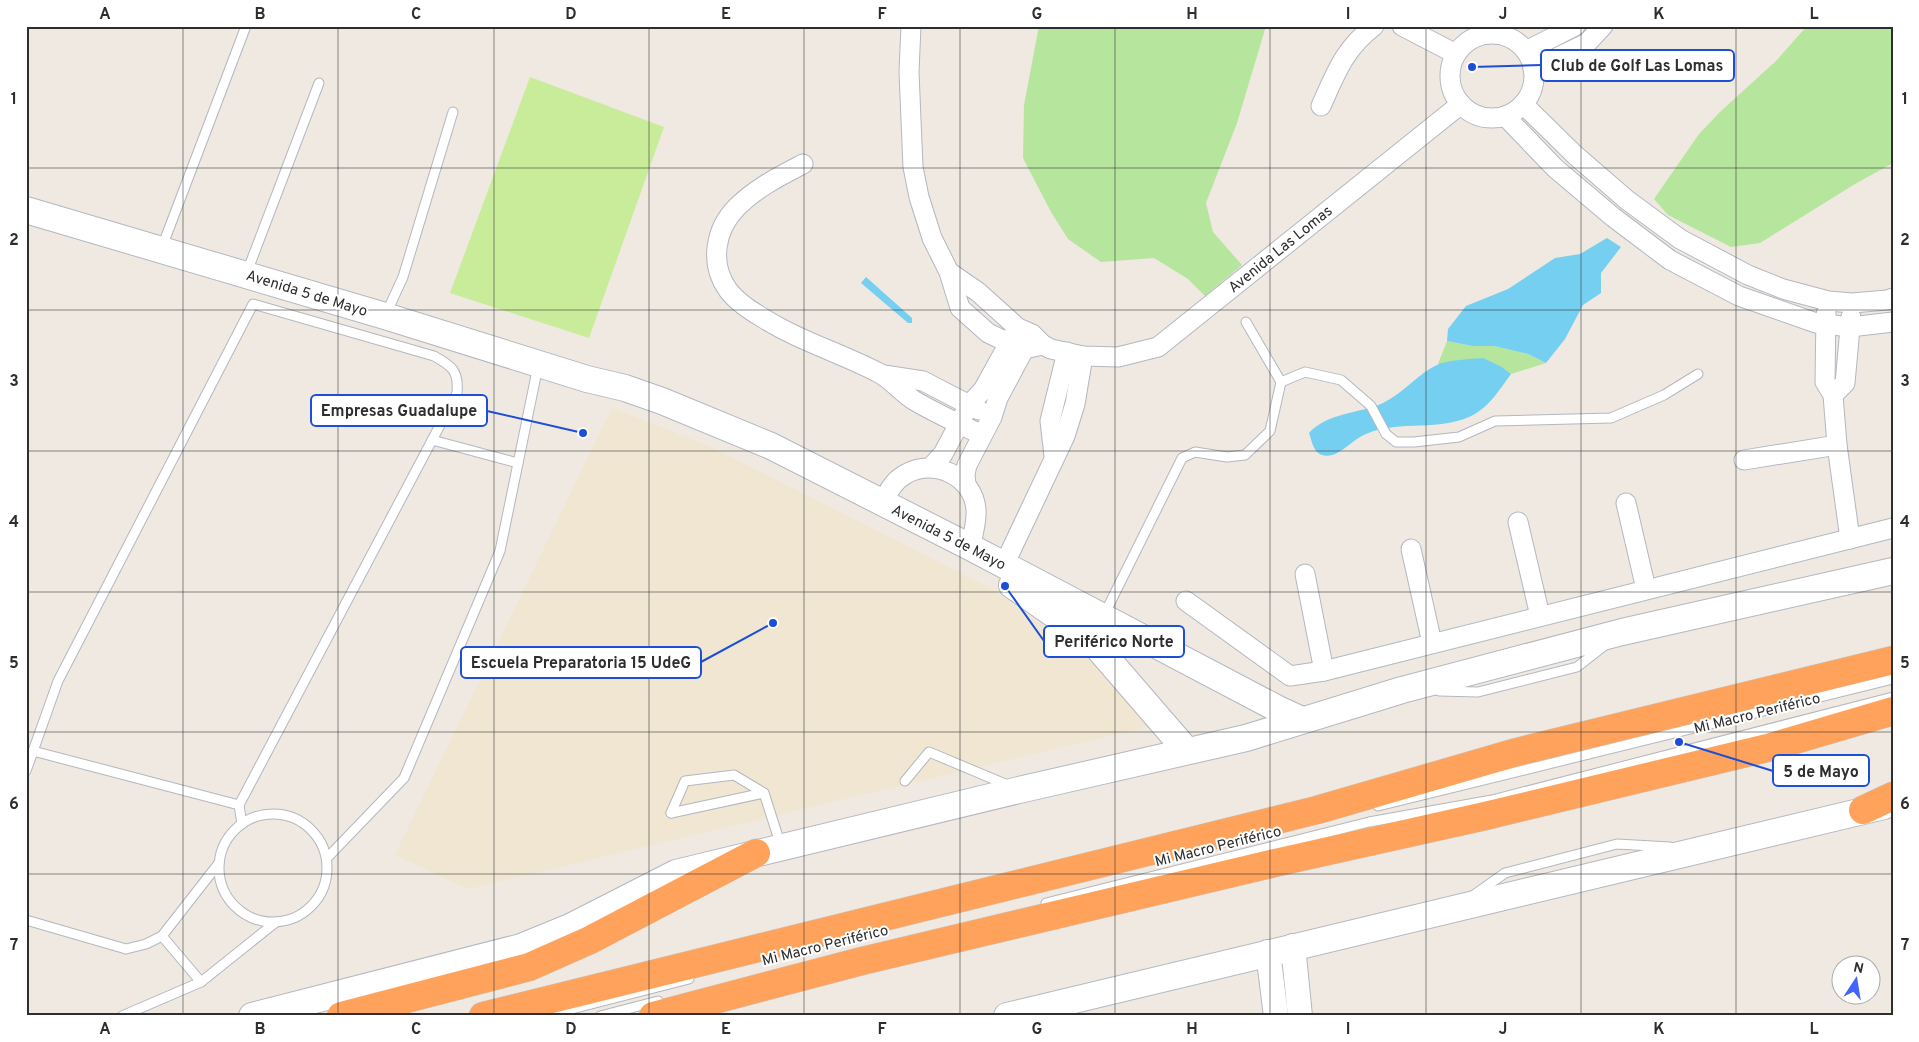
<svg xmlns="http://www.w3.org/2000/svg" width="1919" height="1042" viewBox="0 0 1919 1042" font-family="Overpass,sans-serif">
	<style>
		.education { fill: #f0e6d1 }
		.green { fill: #b6e59e }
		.pitch { fill: #c9ec9a }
		.water { fill: #75cff0 }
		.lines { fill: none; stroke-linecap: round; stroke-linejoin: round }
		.service-casing { stroke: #b4b7c1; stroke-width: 11 }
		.minor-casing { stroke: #b4b7c1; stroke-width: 21 }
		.tertiary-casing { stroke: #b4b7c1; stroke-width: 26 }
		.secondary-casing { stroke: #b4b7c1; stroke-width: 28 }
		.motorway-casing { stroke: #c9c9c9; stroke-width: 29 }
		.service { stroke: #fff; stroke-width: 9 }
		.minor { stroke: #fff; stroke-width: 19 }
		.tertiary { stroke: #fff; stroke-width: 24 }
		.secondary { stroke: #fff; stroke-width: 26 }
		.motorway { stroke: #ffa35c; stroke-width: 28 }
		.grid { fill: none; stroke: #2e2e2e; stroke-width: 1; stroke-opacity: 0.55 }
		.labels { text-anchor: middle; stroke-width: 4; stroke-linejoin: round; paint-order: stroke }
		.street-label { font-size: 15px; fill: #2e2e2e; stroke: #fff }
		.leader { fill: none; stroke: #1d4ed8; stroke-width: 2 }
		.callout-dot { fill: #1d4ed8; stroke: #fff; stroke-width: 2 }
		.callout { fill: #fff; stroke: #1d4ed8; stroke-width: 2 }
		.callout-label { font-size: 16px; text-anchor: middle; font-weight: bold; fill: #2e2e2e }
		.neatline { fill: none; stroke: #2e2e2e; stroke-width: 2 }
		.grid-label { font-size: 16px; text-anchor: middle; font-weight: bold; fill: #2e2e2e }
	</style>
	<rect width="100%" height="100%" fill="#efe9e1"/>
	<polygon class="education" points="612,408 707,445 992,589 1086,657 1155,725 468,889 395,855"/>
	<g class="green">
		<polygon points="1039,26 1266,26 1237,123 1206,203 1213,232 1242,265 1205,296 1188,279 1154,258 1101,262 1068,239 1051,212 1023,158 1024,105"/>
		<polygon points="1807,26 1893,26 1893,163 1855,184 1760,243 1731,247 1668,215 1654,199 1699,134 1720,112 1777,60"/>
		<polygon points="1447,341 1472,346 1494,346 1528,354 1546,363 1511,374 1502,367 1438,364"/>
	</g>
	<polygon class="pitch" points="530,77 664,127 589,338 450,293"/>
	<g class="water">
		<polygon points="1607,238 1621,247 1601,273 1601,293 1583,305 1565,339 1546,363 1528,354 1494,346 1472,346 1447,341 1448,329 1466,306 1508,289 1555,258 1580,254"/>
		<polygon points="866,277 912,318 912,323 908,323 861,283"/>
		<path d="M1483 358 1502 367 1511 374C1500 389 1491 404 1475 414 1441 433 1400 419 1366 434 1352 439 1338 460 1322 455 1313 452 1312 441 1309 433 1328 412 1359 414 1383 403 1402 394 1419 373 1437 365 1447 360 1472 359 1483 358Z"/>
	</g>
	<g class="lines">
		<defs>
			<g id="service">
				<polyline points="162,247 246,26"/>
				<polyline points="247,272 319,83"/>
				<polyline points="386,314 403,277 453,112"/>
				<polyline points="1281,382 1305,372 1341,380 1371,406 1386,434 1396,442 1414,442 1459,437 1495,421 1611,418 1664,395 1698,374"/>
				<polyline points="432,440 518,463"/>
				<polyline points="1104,615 1182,458 1195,452 1227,457 1245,455 1270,431 1281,382 1246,322"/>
				<polyline points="1439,691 1478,692 1577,667 1604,646"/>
				<polyline points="33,751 239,805"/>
				<path d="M26 771 58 681 253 304 434 356C452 366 459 371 457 393L239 805 242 824"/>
				<polyline points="905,781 929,752 1010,786"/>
				<polyline points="1378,806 1893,679"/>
				<polyline points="671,813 685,781 734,775 764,793 781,846"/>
				<polyline points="671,813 764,793"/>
				<circle cx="273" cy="868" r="54"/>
				<polyline points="327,858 404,778 500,551 538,366"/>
				<polyline points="1474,895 1505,873 1617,844 1670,847"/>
				<polyline points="1046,903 1369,822 1492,800 1893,697"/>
				<polyline points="26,920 126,949 146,944 162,936 219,863"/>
				<polyline points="162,936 201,982"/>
				<polyline points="122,1016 201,982 276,922"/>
				<polyline points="544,1016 689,979"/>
				<polyline points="600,1016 658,1001"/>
			</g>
			<g id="minor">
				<polyline points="911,26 909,72 913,167 919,197 932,238 949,272 960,308 988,333 1009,343 1024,349 1043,345"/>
				<polyline points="1402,26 1456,54"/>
				<circle cx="1492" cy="76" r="42"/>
				<polyline points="1526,51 1575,26"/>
				<polyline points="1533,69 1587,43 1603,26"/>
				<polyline points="1523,104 1575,155 1627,200 1680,239 1748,275 1783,289 1828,301 1852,303 1887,300 1893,298"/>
				<path d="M1321 106C1336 73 1344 49 1374 26"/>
				<polyline points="1505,116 1555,168 1613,217 1670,260 1739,296 1816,323 1850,327 1893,322"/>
				<path d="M803 164C780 176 756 188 737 207 715 229 709 264 728 290 736 301 751 311 763 318 799 341 841 353 879 373 892 380 902 393 915 401 937 414 960 424 982 435"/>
				<polyline points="949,272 978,292 1018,328 1032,334 1043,345 1051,349 1083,356 1118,357 1158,347 1461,104"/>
				<polyline points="1826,314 1825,382 1833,395 1837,445 1850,539"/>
				<polyline points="884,375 923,381 979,410"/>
				<polyline points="1833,395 1845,383 1851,317"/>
				<polyline points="1054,456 1050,421 1067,352"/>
				<polyline points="1744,460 1837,445"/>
				<polyline points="931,467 943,454 969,405 983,390 1014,334"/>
				<polyline points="966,485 965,474 967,465 992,417 998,398 1030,338"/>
				<path d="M883 503C888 491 894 480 906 474 934 458 973 476 976 509 977 522 973 535 970 547"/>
				<polyline points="1626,503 1646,589"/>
				<polyline points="1518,522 1540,616"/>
				<polyline points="1411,549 1432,643"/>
				<polyline points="1004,565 1065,436 1075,404 1083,356"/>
				<polyline points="1305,574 1324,671"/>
				<polyline points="1186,601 1290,676 1324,671 1893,528"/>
			</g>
			<g id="tertiary">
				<polyline points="1293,946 1300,1016"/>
				<polyline points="1268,952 1276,1016"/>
			</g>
			<g id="secondary">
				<polyline points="26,210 385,316 587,379 625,388 662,401 771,446 970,547 1278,709 1302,720"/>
				<polyline points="1012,585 1092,641 1187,751"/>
				<polyline points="252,1016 521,947 570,927 676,873 1019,790 1246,738 1402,690 1622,632 1893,571"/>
				<polyline points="1007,1016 1884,806"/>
			</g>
			<g id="motorway">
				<polyline points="1863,810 1893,796"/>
				<polyline points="341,1016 529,967 590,940 756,853"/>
				<polyline points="483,1016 1317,810 1517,752 1893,660"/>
				<polyline points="653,1016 862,961 1279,862 1485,816 1771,747 1893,711"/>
			</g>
		</defs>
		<use href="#service" class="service-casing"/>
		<use href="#minor" class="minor-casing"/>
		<use href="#tertiary" class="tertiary-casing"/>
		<use href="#secondary" class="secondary-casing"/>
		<use href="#motorway" class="motorway-casing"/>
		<use href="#service" class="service"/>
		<use href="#minor" class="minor"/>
		<use href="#tertiary" class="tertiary"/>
		<use href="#secondary" class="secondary"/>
		<use href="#motorway" class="motorway"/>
	</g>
	<path class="grid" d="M183 26V1016M338 26V1016M494 26V1016M649 26V1016M804 26V1016M960 26V1016M1115 26V1016M1270 26V1016M1426 26V1016M1581 26V1016M1736 26V1016M26 168H1893M26 310H1893M26 451H1893M26 592H1893M26 732H1893M26 874H1893"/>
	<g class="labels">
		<g class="street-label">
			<text transform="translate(1280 249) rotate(-39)" y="5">Avenida Las Lomas</text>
			<text transform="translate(307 293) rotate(17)" y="5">Avenida 5 de Mayo</text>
			<text transform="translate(949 537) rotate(27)" y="5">Avenida 5 de Mayo</text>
			<text transform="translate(1757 713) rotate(-14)" y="5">Mi Macro Periférico</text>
			<text transform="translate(1218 846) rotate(-14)" y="5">Mi Macro Periférico</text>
			<text transform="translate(825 945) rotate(-14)" y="5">Mi Macro Periférico</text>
		</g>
	</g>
	<path class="leader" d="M1472 67L1541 65M583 433L487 411M1005 586L1044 641M773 623L701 662M1679 742L1773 771"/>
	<g class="callout-dot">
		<circle cx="1472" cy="67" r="5"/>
		<circle cx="583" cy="433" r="5"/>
		<circle cx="1005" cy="586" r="5"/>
		<circle cx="773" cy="623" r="5"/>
		<circle cx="1679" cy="742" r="5"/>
	</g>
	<g class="callout">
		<rect x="1541" y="50" width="193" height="31" rx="5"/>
		<rect x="311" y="395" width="176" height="31" rx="5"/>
		<rect x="1044" y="626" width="140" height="31" rx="5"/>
		<rect x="461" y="647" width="240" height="31" rx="5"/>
		<rect x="1773" y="755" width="96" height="31" rx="5"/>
	</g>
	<g class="callout-label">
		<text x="1637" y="71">Club de Golf Las Lomas</text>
		<text x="399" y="416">Empresas Guadalupe</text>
		<text x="1114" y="647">Periférico Norte</text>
		<text x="581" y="668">Escuela Preparatoria 15 UdeG</text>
		<text x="1821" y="777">5 de Mayo</text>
	</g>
	<rect width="1919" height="1042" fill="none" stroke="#ffffff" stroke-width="55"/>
	<g transform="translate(1856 980) rotate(12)"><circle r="24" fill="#ffffff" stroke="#ababab"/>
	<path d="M0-4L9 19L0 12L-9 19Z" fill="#4264fb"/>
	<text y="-8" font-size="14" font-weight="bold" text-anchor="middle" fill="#2e2e2e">N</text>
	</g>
	<rect x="28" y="28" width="1864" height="986" class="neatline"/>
	<g class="grid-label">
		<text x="105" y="19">A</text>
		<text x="260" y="19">B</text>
		<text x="416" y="19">C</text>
		<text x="571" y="19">D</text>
		<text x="726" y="19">E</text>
		<text x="882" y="19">F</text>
		<text x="1037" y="19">G</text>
		<text x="1192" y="19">H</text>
		<text x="1348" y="19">I</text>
		<text x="1503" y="19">J</text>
		<text x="1659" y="19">K</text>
		<text x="1814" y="19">L</text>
		<text x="14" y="104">1</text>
		<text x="1905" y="104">1</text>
		<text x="14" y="245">2</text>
		<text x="1905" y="245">2</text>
		<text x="14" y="386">3</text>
		<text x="1905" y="386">3</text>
		<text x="14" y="527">4</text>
		<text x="1905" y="527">4</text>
		<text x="14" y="668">5</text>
		<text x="1905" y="668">5</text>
		<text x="14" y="809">6</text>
		<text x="1905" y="809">6</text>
		<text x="14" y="950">7</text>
		<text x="1905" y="950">7</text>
		<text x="105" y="1034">A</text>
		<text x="260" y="1034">B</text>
		<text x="416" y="1034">C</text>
		<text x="571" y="1034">D</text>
		<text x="726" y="1034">E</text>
		<text x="882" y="1034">F</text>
		<text x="1037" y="1034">G</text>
		<text x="1192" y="1034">H</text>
		<text x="1348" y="1034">I</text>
		<text x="1503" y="1034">J</text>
		<text x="1659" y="1034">K</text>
		<text x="1814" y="1034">L</text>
	</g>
</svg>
